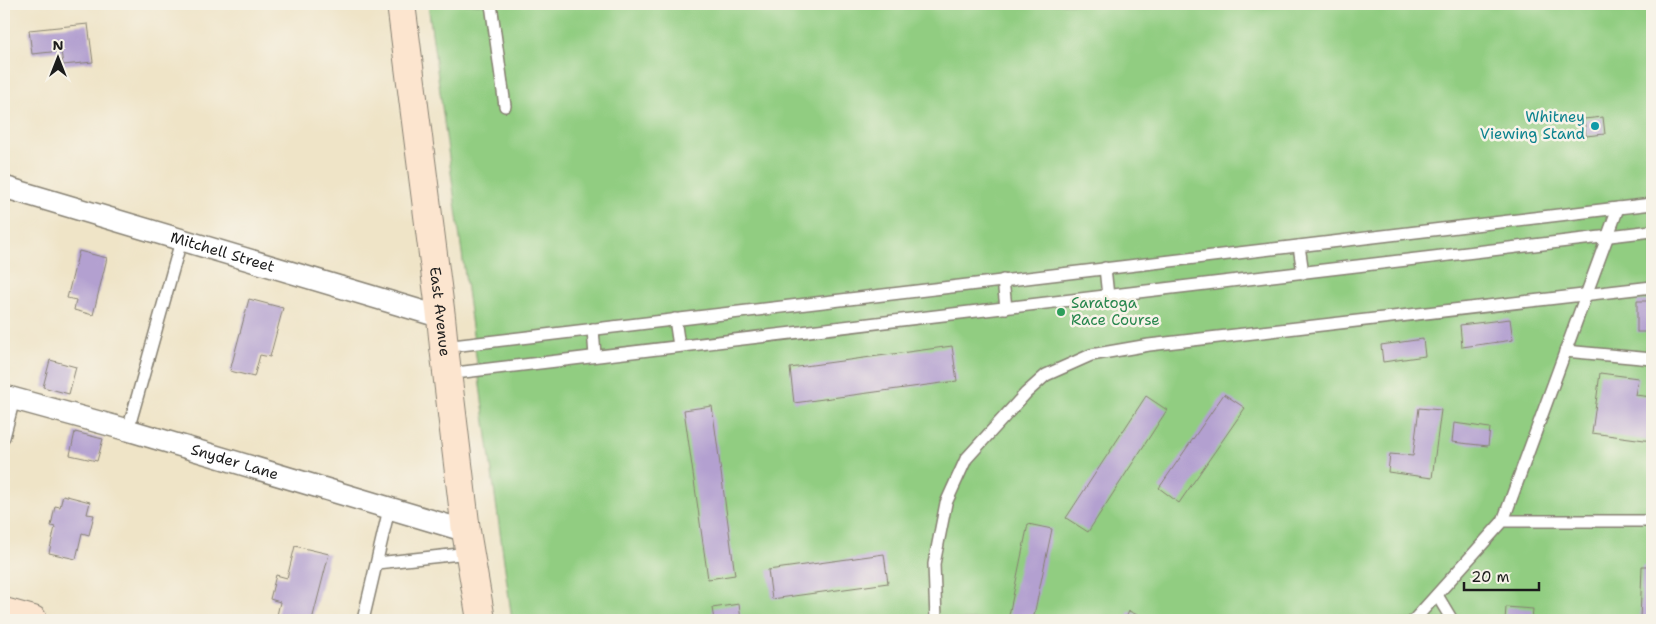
<svg xmlns="http://www.w3.org/2000/svg" width="1656" height="624" viewBox="0 0 1656 624" font-family="'Shantell Sans',sans-serif">
	<style>
		.pitch { fill: #91cd81; stroke: #56744e }
		.building { fill: #b3a0d0 }
		.lines { fill: none; stroke-linecap: round; stroke-linejoin: round }
		.lane-casing { stroke: #868072; stroke-width: 14 }
		.street-casing { stroke: #868072; stroke-width: 24 }
		.secondary-casing { stroke: #868072; stroke-width: 30 }
		.lane { stroke: #fff; stroke-width: 11 }
		.street { stroke: #fff; stroke-width: 21 }
		.secondary { stroke: #fce5cf; stroke-width: 28 }
		.culture-dot { fill: #0f9aa8; stroke: #f7f3e8; stroke-width: 2 }
		.leisure-dot { fill: #2e9e5b; stroke: #f7f3e8; stroke-width: 2 }
		.labels { text-anchor: middle; stroke-width: 5; stroke-linejoin: round; paint-order: stroke }
		.culture-label { font-size: 15px; fill: #0d838f; stroke: #f7f3e8; text-anchor: end }
		.street-label { font-size: 15px; fill: #1c1c1c; stroke: #f7f3e8 }
		.leisure-label { font-size: 15px; fill: #27864d; stroke: #f7f3e8; text-anchor: start }
	</style>
	<rect width="100%" height="100%" fill="#f7f3e8"/>
	<filter id="ink" filterUnits="userSpaceOnUse"><feTurbulence type="fractalNoise" baseFrequency=".02" numOctaves="2"/><feDisplacementMap in="SourceGraphic" scale="10" xChannelSelector="R" yChannelSelector="G"/><feConvolveMatrix kernelMatrix="1 2 1 2 8 2 1 2 1" color-interpolation-filters="sRGB"/></filter>
	<filter id="wash" filterUnits="userSpaceOnUse"><feTurbulence type="fractalNoise" baseFrequency=".0096" numOctaves="4" result="noise"/><feDisplacementMap in="SourceGraphic" scale="20" xChannelSelector="R" yChannelSelector="G"/><feGaussianBlur stdDeviation="1.12" result="paint"/><feColorMatrix in="noise" values="0 0 0 0 0 0 0 0 0 0 0 0 0 0 0 0 0 1.4 0 .05"/><feComposite in="paint" operator="in"/></filter>
	<g filter="url(#wash)">
		<rect width="100%" height="100%" fill="#efe4c7"/>
		<polygon class="pitch" points="428,4 1652,4 1652,620 512,620"/>
		<g id="blocks">
			<g class="building">
				<polygon points="88,24 93,62 63,65 61,51 32,54 29,30"/>
				<polygon points="1603,117 1605,134 1586,136 1584,119"/>
				<polygon points="79,251 107,258 93,315 74,310 76,300 67,298"/>
				<polygon points="249,299 283,308 270,357 260,355 254,377 230,371"/>
				<rect x="1637" y="301" width="15" height="31"/>
				<polygon points="1510,319 1513,340 1462,347 1460,325"/>
				<polygon points="1423,339 1425,356 1383,362 1381,345"/>
				<polygon points="952,346 957,381 794,403 790,368"/>
				<polygon points="50,360 76,367 69,394 43,387"/>
				<polygon points="1600,373 1638,378 1635,395 1652,397 1652,441 1592,433"/>
				<polygon points="1224,394 1245,408 1179,503 1159,488"/>
				<polygon points="1146,396 1167,410 1088,532 1066,518"/>
				<polygon points="712,406 735,575 708,579 684,410"/>
				<polygon points="1419,408 1441,410 1432,478 1388,472 1390,454 1413,456"/>
				<polygon points="1454,423 1490,428 1488,446 1452,442"/>
				<polygon points="75,432 103,439 97,461 70,455"/>
				<polygon points="63,495 90,502 87,514 94,515 89,535 82,533 76,559 49,553 55,527 51,526 55,506 60,507"/>
				<polygon points="1028,524 1052,529 1033,620 1008,620"/>
				<polygon points="295,546 329,554 312,620 276,620 280,602 270,599 276,575 287,578"/>
				<polygon points="884,554 888,583 772,599 768,570"/>
				<polygon points="1642,566 1652,566 1652,620 1640,620"/>
				<polygon points="739,604 741,620 714,620 712,608"/>
				<polygon points="1506,607 1533,609 1532,620 1505,620"/>
				<polygon points="1129,611 1148,620 1125,620"/>
			</g>
		</g>
	</g>
	<g filter="url(#ink)">
		<use href="#blocks" fill-opacity="0" stroke="#868072" stroke-width="1"/>
		<g class="lines">
			<defs>
				<g id="lane">
					<polyline points="491,4 505,106"/>
					<polyline points="1299,246 1303,273"/>
					<polyline points="1105,268 1108,296"/>
					<polyline points="1003,280 1006,308"/>
					<polyline points="675,319 679,346"/>
					<polyline points="593,329 595,356"/>
					<polyline points="444,347 1652,204"/>
					<polyline points="1565,351 1652,359"/>
					<polyline points="447,374 1652,231"/>
					<polyline points="128,430 181,241"/>
					<polyline points="4,437 14,399"/>
					<polyline points="1503,521 1618,208"/>
					<polyline points="377,563 469,553"/>
					<polyline points="1437,595 1452,620"/>
					<polyline points="363,620 389,509"/>
					<polyline points="936,620 934,564 946,503 966,459 1026,393 1046,375 1091,355 1149,345 1652,287"/>
					<polyline points="1414,620 1503,521 1652,521"/>
				</g>
				<g id="street">
					<path id="s1" d="M4 187 441 317"/>
					<path id="s2" d="M4 396 128 430 466 531"/>
				</g>
				<g id="secondary">
					<path id="s3" d="M401 4 441 317 444 347 466 531 481 620"/>
					<polyline points="4,612 33,620"/>
				</g>
			</defs>
			<use href="#lane" class="lane-casing"/>
			<use href="#street" class="street-casing"/>
			<use href="#secondary" class="secondary-casing"/>
			<use href="#lane" class="lane"/>
			<use href="#street" class="street"/>
			<use href="#secondary" class="secondary"/>
		</g>
	</g>
	<circle class="culture-dot" cx="1595" cy="126" r="5"/>
	<circle class="leisure-dot" cx="1061" cy="312" r="5"/>
	<g class="labels">
		<g class="culture-label">
			<text x="1585" y="122">Whitney<tspan x="1585" dy="17">Viewing Stand</tspan></text>
		</g>
		<g class="street-label">
			<text dy="5" stroke="none"><textPath href="#s1" startOffset="228">Mitchell Street</textPath></text>
			<text dy="5" stroke="none"><textPath href="#s3" startOffset="310">East Avenue</textPath></text>
			<text dy="5" stroke="none"><textPath href="#s2" startOffset="240">Snyder Lane</textPath></text>
		</g>
		<g class="leisure-label">
			<text x="1071" y="308">Saratoga<tspan x="1071" dy="17">Race Course</tspan></text>
		</g>
	</g>
	<rect width="1656" height="624" fill="none" stroke="#f7f3e8" stroke-width="20"/>
	<g transform="translate(58 58)" stroke="#f7f3e8" stroke-width="4" paint-order="stroke">
	<path d="M0-4L9 19L0 12L-9 19Z" fill="#1c1c1c"/>
	<text y="-8" font-size="14" font-weight="bold" text-anchor="middle" fill="#1c1c1c">N</text>
	</g>
	<path d="M1464 582v8h75v-8" fill="none" stroke="#1c1c1c" stroke-width="2.5"/>
	<text x="1471" y="582" font-size="15" fill="#1c1c1c" stroke="#f7f3e8" stroke-width="4" paint-order="stroke">20 m</text>
</svg>
